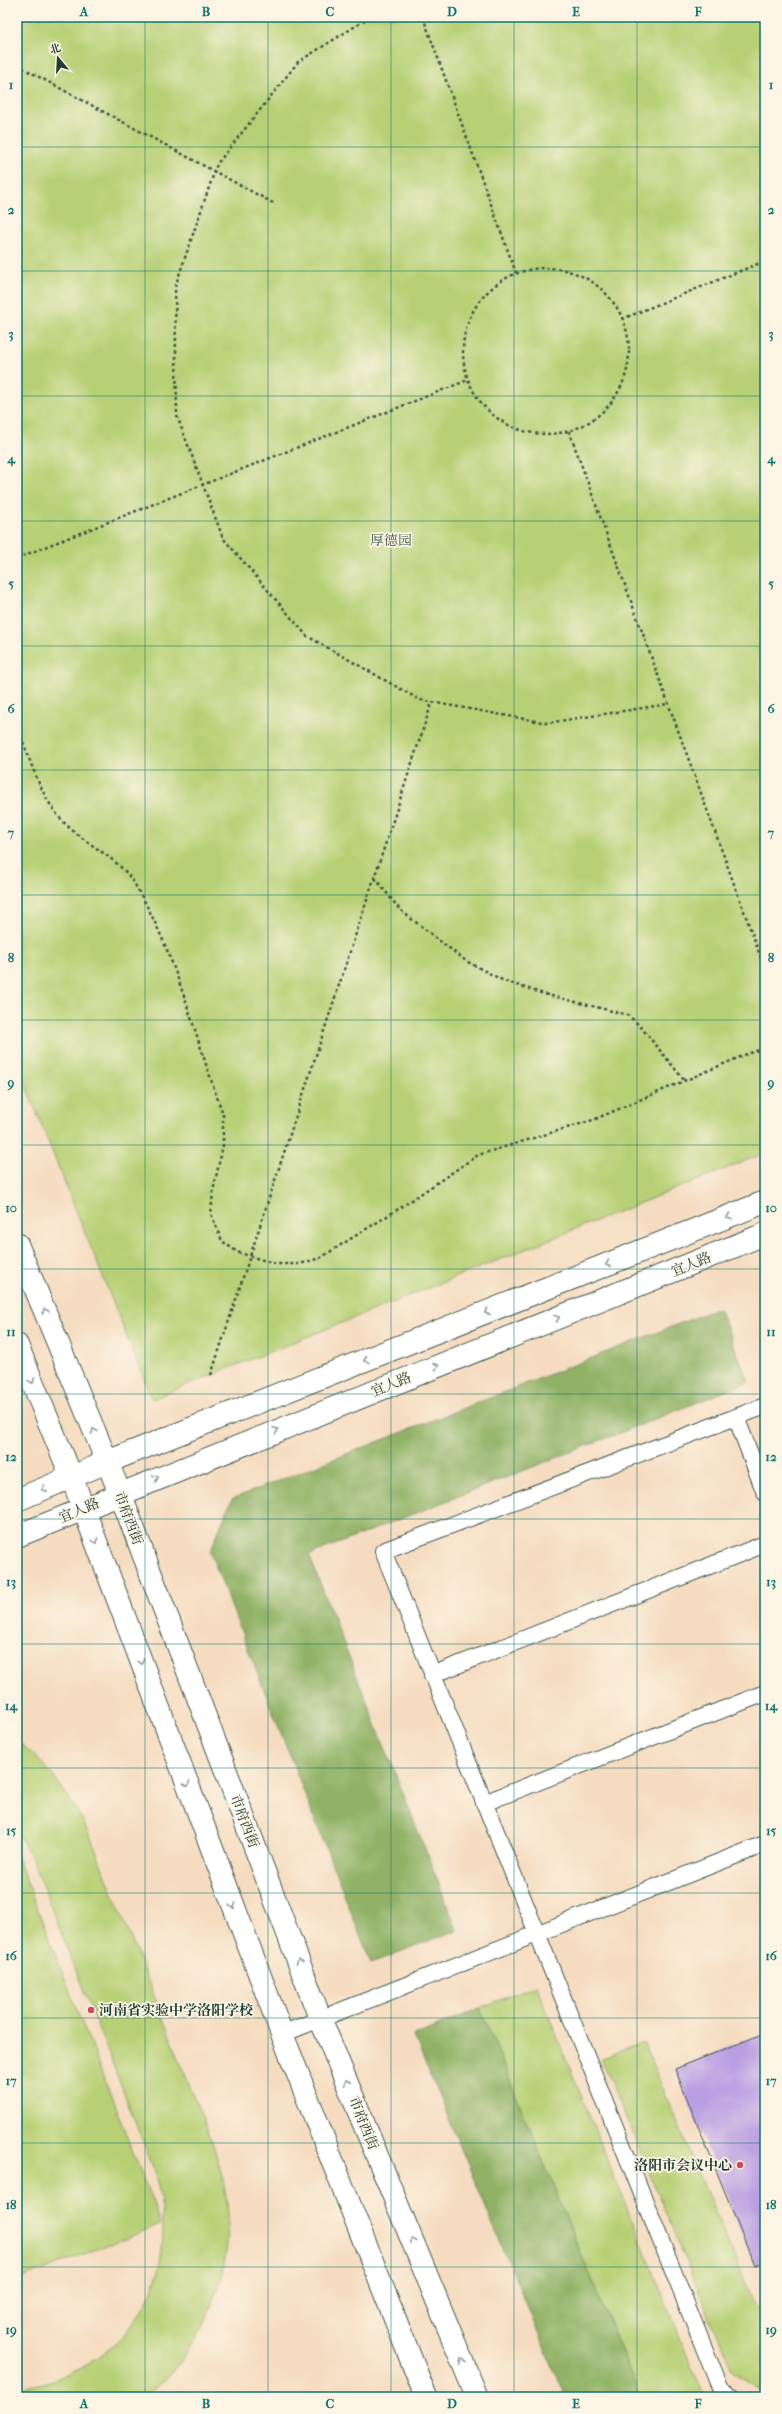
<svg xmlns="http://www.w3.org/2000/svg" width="782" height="2414" viewBox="0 0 782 2414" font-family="'IM FELL French Canon','Noto Serif SC',serif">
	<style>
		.green { fill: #b7d075; stroke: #6b8654 }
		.forest { fill: #91b266; stroke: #58784d }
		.building { fill: #b99ee3 }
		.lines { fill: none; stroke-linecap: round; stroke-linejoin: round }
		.service-casing { stroke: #3f5549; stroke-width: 18 }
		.minor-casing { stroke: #3f5549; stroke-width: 24 }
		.tertiary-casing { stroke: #3f5549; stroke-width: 24 }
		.path { stroke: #3f5549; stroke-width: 2.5; stroke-dasharray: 3 3; stroke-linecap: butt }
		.service { stroke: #fff; stroke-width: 16 }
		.minor { stroke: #fff; stroke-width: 22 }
		.tertiary { stroke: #fff; stroke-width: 22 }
		.oneway { stroke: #8f9e9a }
		.grid { fill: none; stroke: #0f766e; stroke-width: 1; stroke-opacity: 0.55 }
		.poi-dot { fill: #d1495b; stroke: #fcf5e5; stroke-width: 1.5 }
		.labels { text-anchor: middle; stroke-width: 3.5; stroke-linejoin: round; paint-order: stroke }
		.park-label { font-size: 14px; fill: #3d5a41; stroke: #fcf5e5 }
		.street-label { font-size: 14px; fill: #1f3d34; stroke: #fcf5e5 }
		.poi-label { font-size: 14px; font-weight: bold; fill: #1f3d34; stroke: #fcf5e5; text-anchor: start }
		.neatline { fill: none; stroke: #0f766e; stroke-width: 1.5 }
		.grid-label { font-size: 13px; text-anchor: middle; font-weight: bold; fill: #0f766e }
	</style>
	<rect width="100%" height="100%" fill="#fcf5e5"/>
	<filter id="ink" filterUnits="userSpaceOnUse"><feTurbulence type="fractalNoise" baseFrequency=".025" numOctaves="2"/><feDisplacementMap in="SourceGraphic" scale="8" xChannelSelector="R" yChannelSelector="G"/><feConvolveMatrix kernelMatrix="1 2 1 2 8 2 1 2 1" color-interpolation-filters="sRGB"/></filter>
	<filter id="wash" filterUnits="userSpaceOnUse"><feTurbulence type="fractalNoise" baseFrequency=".012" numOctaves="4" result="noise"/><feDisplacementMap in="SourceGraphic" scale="16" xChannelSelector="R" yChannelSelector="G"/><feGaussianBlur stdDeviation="0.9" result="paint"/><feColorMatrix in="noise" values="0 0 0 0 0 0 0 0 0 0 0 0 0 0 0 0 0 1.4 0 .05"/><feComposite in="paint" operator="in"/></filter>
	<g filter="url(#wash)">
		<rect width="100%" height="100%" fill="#f5dcc0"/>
		<g class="green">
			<polygon points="17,17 765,17 765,1153 152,1399 17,1064"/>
			<path d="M17 1741C51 1767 72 1799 90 1836L212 2141C219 2165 227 2190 228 2215 231 2283 198 2356 144 2397H17V2389C132 2369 187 2278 153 2167L32 1859 17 1831Z"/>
			<polygon points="17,1857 161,2224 17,2280"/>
			<polygon points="536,1985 704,2397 640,2397 480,2008"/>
			<polygon points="643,2042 756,2308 765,2304 765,2392 732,2370 601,2059"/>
		</g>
		<g class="forest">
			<polygon points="719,1308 749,1382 309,1555 457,1930 371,1963 210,1552 232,1499"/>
			<polygon points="480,2008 640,2397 565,2397 414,2036"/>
		</g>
		<g id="blocks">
			<polygon class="building" points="765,2033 765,2262 755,2266 675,2069"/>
		</g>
	</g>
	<g filter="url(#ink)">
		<use href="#blocks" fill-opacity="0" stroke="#3f5549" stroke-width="1"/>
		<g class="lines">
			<defs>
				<g id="service">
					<polyline points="736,1417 765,1493"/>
					<polyline points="432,1675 765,1544"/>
					<polyline points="484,1803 765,1693"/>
					<polyline points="282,2034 765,1844"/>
					<polyline points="734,2397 721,2390 383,1551 765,1406"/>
				</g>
				<g id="minor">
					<polyline points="17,1500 107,1462 765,1202"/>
					<polyline points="17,1536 765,1234"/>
				</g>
				<g id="tertiary">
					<polyline points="17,1244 120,1493 320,2018 477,2397"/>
					<polyline points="17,1345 72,1478 282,2034 426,2397"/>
				</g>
			</defs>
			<use href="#service" class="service-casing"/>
			<use href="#minor" class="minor-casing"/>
			<use href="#tertiary" class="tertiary-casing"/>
			<g class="path">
				<polyline points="370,17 298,62 217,164 175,287 177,416 223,538 307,636 420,700 547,723 668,704"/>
				<polyline points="423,17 516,273"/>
				<polyline points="17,65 273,203"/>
				<circle cx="546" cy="351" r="83"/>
				<polyline points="622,319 765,261"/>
				<polyline points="569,431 765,969"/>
				<polyline points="17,558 468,380"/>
				<path d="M17 725C28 754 37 787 56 813 77 842 115 853 134 883 177 954 195 1038 223 1114V1145L213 1191 211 1214 222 1241 237 1252 276 1264H300L320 1258 400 1208 478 1155 593 1120 747 1054 765 1048"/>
				<polyline points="375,878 400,910 466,961 504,981 544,994 628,1015 640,1026 684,1080"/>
				<polyline points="211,1375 432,702"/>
			</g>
			<use href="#service" class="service"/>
			<use href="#minor" class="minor"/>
			<use href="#tertiary" class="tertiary"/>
		</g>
		<defs><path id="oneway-chevron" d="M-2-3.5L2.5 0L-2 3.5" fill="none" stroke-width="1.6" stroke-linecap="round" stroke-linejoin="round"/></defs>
		<g class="oneway">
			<use href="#oneway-chevron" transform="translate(729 1217) rotate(158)"/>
			<use href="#oneway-chevron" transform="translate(608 1264) rotate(158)"/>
			<use href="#oneway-chevron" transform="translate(45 1311) rotate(-112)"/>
			<use href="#oneway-chevron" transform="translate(487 1312) rotate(158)"/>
			<use href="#oneway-chevron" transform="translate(557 1318) rotate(-22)"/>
			<use href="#oneway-chevron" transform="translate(366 1360) rotate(158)"/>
			<use href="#oneway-chevron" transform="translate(436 1366) rotate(-22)"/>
			<use href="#oneway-chevron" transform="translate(32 1381) rotate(68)"/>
			<use href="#oneway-chevron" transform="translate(276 1430) rotate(-22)"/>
			<use href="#oneway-chevron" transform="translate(94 1431) rotate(-112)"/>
			<use href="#oneway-chevron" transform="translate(156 1478) rotate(-22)"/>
			<use href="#oneway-chevron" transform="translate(44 1489) rotate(158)"/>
			<use href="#oneway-chevron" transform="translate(95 1541) rotate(69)"/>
			<use href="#oneway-chevron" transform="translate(141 1662) rotate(69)"/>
			<use href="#oneway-chevron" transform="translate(187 1784) rotate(69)"/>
			<use href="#oneway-chevron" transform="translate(233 1906) rotate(69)"/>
			<use href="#oneway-chevron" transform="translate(299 1961) rotate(-111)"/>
			<use href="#oneway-chevron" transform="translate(347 2082) rotate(-112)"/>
			<use href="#oneway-chevron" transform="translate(413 2241) rotate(-112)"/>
			<use href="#oneway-chevron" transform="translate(462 2361) rotate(-112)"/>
		</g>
	</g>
	<path class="grid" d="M145 17V2397M268 17V2397M391 17V2397M514 17V2397M637 17V2397M17 147H765M17 271H765M17 396H765M17 521H765M17 646H765M17 770H765M17 895H765M17 1020H765M17 1145H765M17 1269H765M17 1394H765M17 1519H765M17 1644H765M17 1768H765M17 1893H765M17 2018H765M17 2143H765M17 2267H765"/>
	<g class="poi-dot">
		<circle cx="91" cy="2010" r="4"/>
		<circle cx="740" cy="2165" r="4"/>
	</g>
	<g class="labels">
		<g class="park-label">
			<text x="391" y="545">厚德园</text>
		</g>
		<g class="street-label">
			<text transform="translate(691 1264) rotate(-22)" y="5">宜人路</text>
			<text transform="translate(391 1384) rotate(-22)" y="5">宜人路</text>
			<text transform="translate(79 1510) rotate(-23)" y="5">宜人路</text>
			<text transform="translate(129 1518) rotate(69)" y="5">市府西街</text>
			<text transform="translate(245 1821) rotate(69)" y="5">市府西街</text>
			<text transform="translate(364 2123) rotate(68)" y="5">市府西街</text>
		</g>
		<g class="poi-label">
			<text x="99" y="2015">河南省实验中学洛阳学校</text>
			<text x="732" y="2170" text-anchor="end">洛阳市会议中心</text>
		</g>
	</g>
	<rect width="782" height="2414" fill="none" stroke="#fcf5e5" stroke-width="44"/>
	<g transform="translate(58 58) rotate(342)" stroke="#fcf5e5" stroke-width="3" paint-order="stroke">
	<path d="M0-3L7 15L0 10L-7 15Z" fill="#1f3d34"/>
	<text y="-6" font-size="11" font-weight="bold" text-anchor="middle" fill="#1f3d34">北</text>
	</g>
	<rect x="22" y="22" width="738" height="2370" class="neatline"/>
	<g class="grid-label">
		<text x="84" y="16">A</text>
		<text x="206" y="16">B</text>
		<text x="330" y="16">C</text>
		<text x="452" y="16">D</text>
		<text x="576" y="16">E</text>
		<text x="698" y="16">F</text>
		<text x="11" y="89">1</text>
		<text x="771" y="89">1</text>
		<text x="11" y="214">2</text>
		<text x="771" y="214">2</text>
		<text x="11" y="338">3</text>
		<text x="771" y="338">3</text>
		<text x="11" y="463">4</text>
		<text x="771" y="463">4</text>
		<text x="11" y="588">5</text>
		<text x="771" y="588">5</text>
		<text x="11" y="713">6</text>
		<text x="771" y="713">6</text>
		<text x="11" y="837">7</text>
		<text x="771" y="837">7</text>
		<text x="11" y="962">8</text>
		<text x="771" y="962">8</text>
		<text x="11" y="1087">9</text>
		<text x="771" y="1087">9</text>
		<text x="11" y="1212">10</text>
		<text x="771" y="1212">10</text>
		<text x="11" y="1336">11</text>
		<text x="771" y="1336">11</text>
		<text x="11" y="1461">12</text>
		<text x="771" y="1461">12</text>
		<text x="11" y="1586">13</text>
		<text x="771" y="1586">13</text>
		<text x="11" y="1710">14</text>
		<text x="771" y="1710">14</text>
		<text x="11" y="1835">15</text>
		<text x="771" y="1835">15</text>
		<text x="11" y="1960">16</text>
		<text x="771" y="1960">16</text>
		<text x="11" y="2085">17</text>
		<text x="771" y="2085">17</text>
		<text x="11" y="2209">18</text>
		<text x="771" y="2209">18</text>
		<text x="11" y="2334">19</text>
		<text x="771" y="2334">19</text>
		<text x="84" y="2408">A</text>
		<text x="206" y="2408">B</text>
		<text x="330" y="2408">C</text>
		<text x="452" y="2408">D</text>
		<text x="576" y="2408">E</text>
		<text x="698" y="2408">F</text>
	</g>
</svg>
